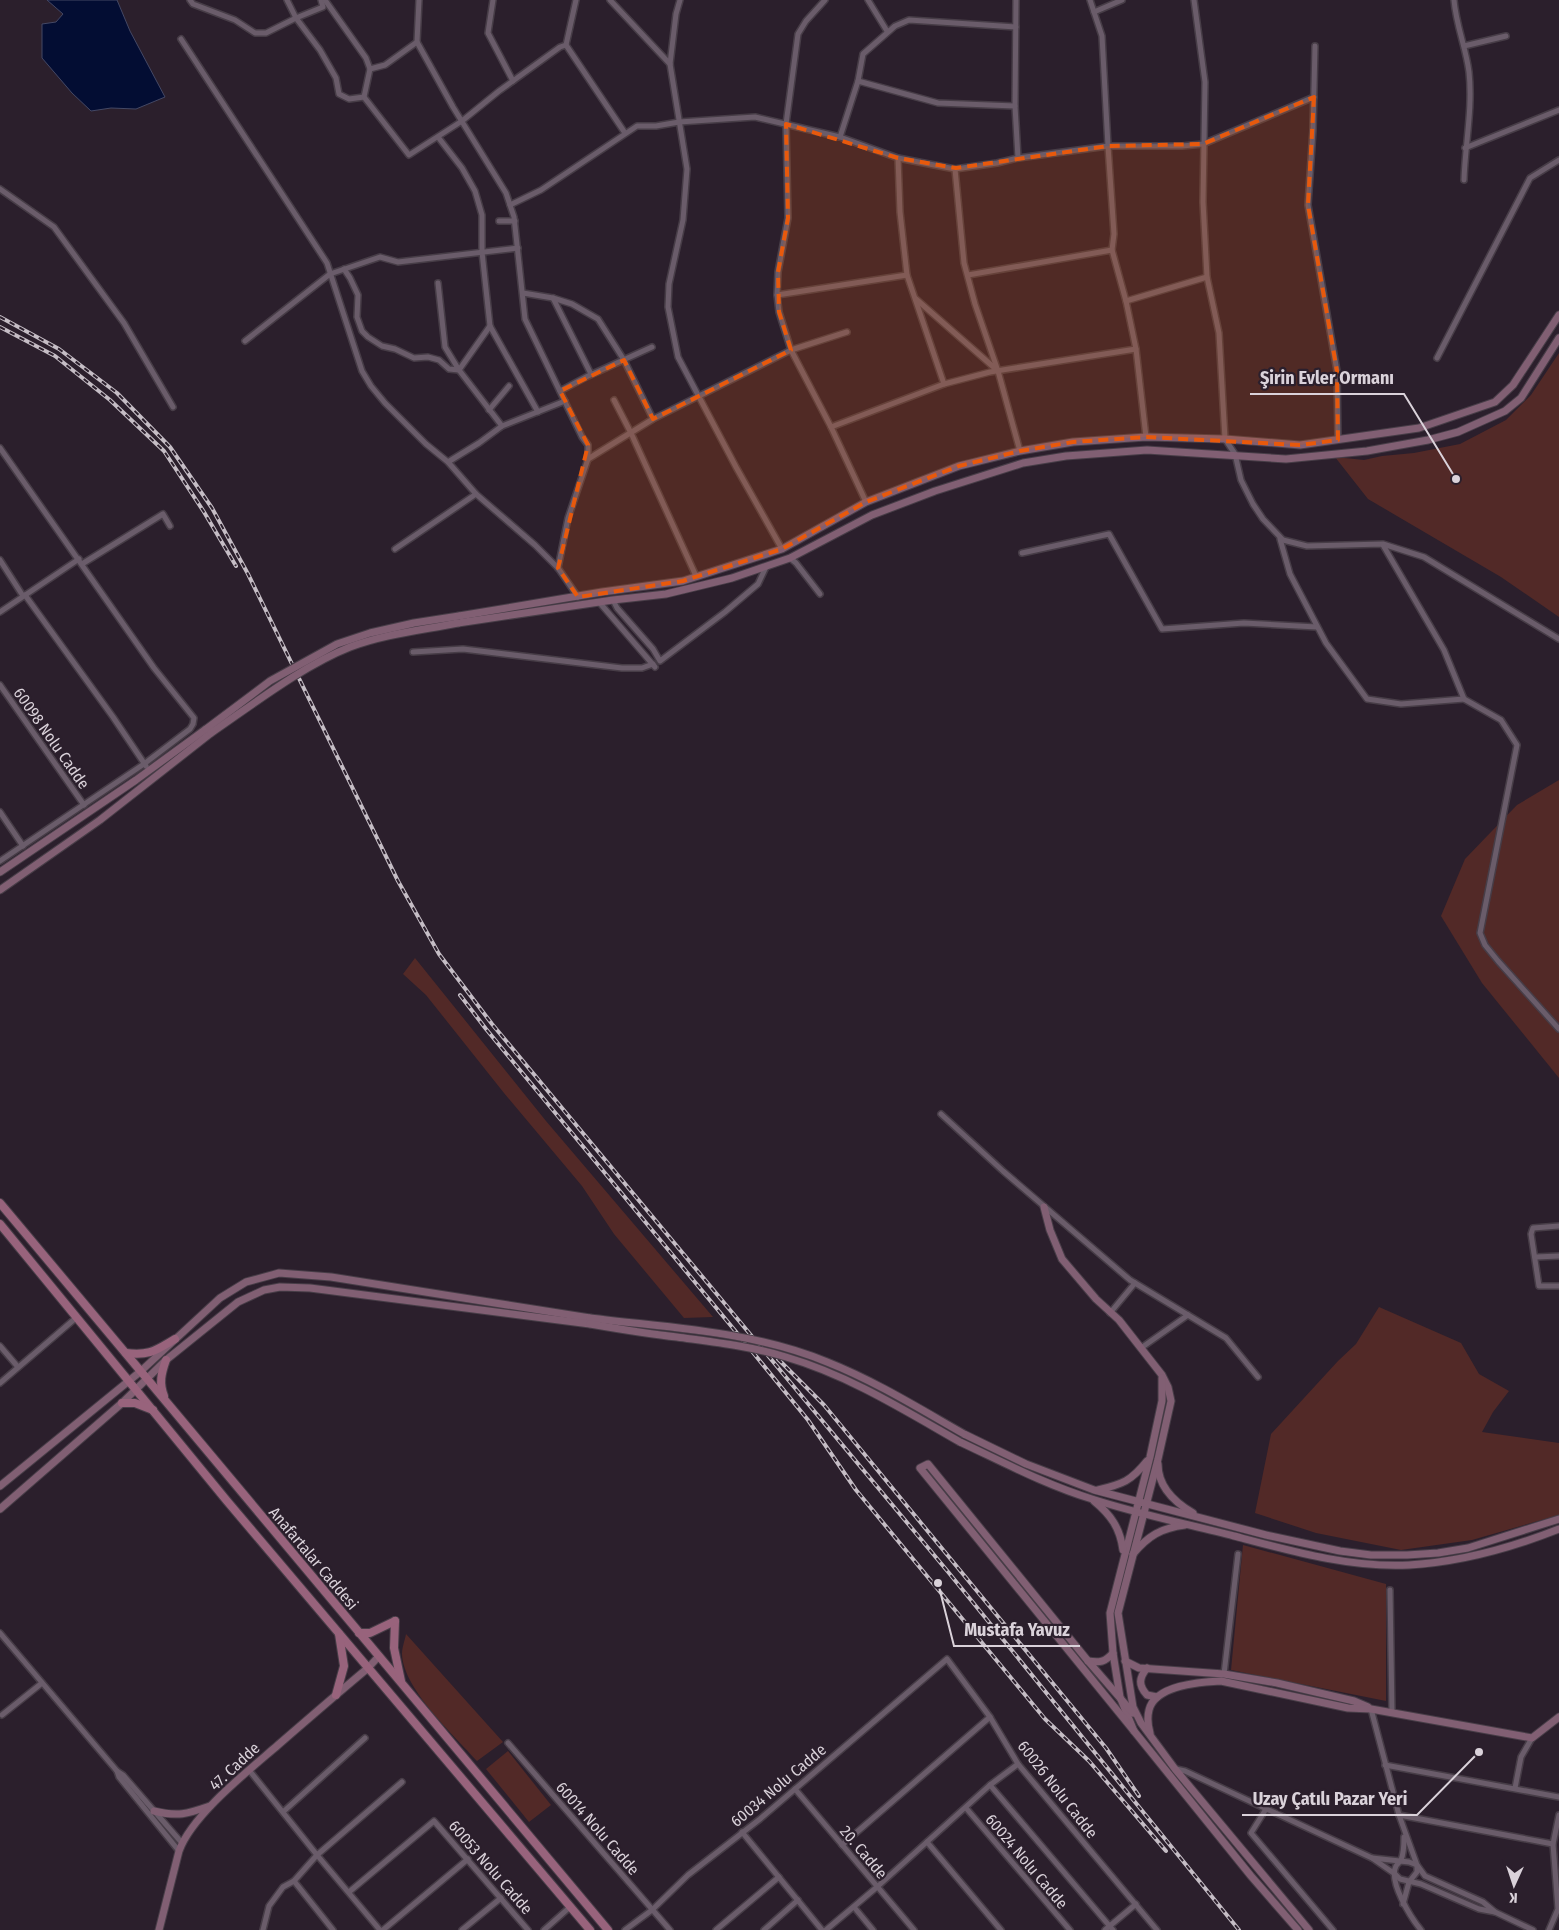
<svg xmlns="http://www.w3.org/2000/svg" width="1559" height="1930" viewBox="0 0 1559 1930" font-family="'Fira Sans Condensed',sans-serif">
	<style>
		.green { fill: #522927 }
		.water { fill: #030d33; stroke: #444865 }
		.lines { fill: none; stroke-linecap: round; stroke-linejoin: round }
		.street-casing { stroke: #473d47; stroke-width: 8 }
		.secondary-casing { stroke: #473d47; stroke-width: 9 }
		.primary-casing { stroke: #473d47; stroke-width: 10 }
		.street { stroke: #6a5c6a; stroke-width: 5 }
		.secondary { stroke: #815f73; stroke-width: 7 }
		.primary { stroke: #98637c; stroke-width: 8 }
		.rail-casing { stroke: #c5bdc5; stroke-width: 4 }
		.rail { stroke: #2b1f2c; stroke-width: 2; stroke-dasharray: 5.5; stroke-linecap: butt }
		.secondary-bridge-casing { stroke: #473d47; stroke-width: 9; stroke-linecap: butt }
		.secondary-bridge { stroke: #815f73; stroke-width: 7 }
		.marked { fill: #e8590c; fill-opacity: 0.2; stroke: #e8590c; stroke-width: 4; stroke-dasharray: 10 6; stroke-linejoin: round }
		.labels { text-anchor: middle; stroke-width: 4.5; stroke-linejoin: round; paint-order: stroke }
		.street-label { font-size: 16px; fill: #dad2da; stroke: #2b1f2c }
		.leader { fill: none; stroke: #dad2da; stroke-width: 2 }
		.callout-dot { fill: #dad2da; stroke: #2b1f2c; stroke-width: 2 }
		.callout-label { font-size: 18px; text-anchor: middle; font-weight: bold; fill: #dad2da; stroke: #2b1f2c; stroke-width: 4.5; stroke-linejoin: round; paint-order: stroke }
	</style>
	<rect width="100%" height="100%" fill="#2b1f2c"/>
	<g class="green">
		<polygon points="1559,353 1559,617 1501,577 1368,499 1335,457 1364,460 1382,456 1414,453 1460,444 1506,420 1531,395"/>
		<polygon points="1559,780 1559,1078 1482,983 1441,916 1465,859 1517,805"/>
		<polygon points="415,958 546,1121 713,1317 684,1318 614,1234 582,1186 504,1093 426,995 403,974"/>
		<polygon points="1379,1307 1461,1343 1479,1374 1509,1391 1493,1412 1482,1432 1559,1443 1559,1515 1472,1540 1401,1550 1316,1533 1255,1513 1271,1434 1338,1361 1356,1344"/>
		<polygon points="1243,1545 1386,1584 1386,1701 1231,1670"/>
		<path d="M406 1634 503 1742 477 1761C454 1735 403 1689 402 1654 402 1647 405 1640 406 1634Z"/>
		<polygon points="508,1751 551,1805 529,1822 486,1769"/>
	</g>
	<polygon class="water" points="47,0 117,0 130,31 165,97 136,109 111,108 91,111 72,93 42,58 42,24 56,22 63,14"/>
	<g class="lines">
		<defs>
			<g id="street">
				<polyline points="190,0 193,4 235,20 255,33 266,33 296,18 320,50 336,78 339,94 349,99 364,97"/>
				<polyline points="287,0 296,18 323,7 321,0"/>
				<polyline points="325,0 366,58 370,69 385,65 417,42"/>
				<polyline points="419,0 417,42 453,107 506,193 514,217 525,319 582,437 588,445 588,459 568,518 558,568"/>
				<polyline points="493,0 488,33 513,81"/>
				<polyline points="576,0 566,45 625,133"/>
				<polyline points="610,0 670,64"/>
				<polyline points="680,0 676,14 670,64 687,169 683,220 669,284 668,307 678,357 736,467 782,549"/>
				<polyline points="825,0 806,21 798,34 786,124 788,218 778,272 777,295 779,312 791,350 831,427 866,502"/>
				<polyline points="868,0 887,31"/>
				<polyline points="1016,0 1015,106 1018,158"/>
				<polyline points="1090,0 1102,36 1108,146 1114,234 1112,250 1126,301 1136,349 1146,437"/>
				<polyline points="1194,0 1205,82 1203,202 1207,277 1219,333 1225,439 1235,454 1241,480 1253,504 1263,519 1283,540 1307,546 1383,544 1424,557 1559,639"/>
				<path d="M1454 0C1456 25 1466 48 1469 72 1473 108 1465 145 1464 180"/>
				<polyline points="1094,12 1122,0"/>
				<polyline points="181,39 327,263 362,371 371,386 385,403 426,444 448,462 476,494 535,545 558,568 578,597"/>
				<polyline points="1315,46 1313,130 1308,205 1337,371 1338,440"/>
				<polyline points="1464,46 1506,36"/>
				<polyline points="370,69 364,97 409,155 462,121 499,91 560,47 566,45"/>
				<polyline points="858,81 863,54 895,26 909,20 1016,27"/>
				<polyline points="438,137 462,168 475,191 482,215 482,252 490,326 538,412"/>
				<polyline points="840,137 858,81 938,103 1015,106"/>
				<polyline points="1465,148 1559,110"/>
				<polyline points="898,158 900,212 907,275 944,384"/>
				<polyline points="955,169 964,263 975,304 998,371 1020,451"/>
				<polyline points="0,189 54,227 124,323 173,407"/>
				<polyline points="510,205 541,190 637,126 656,126 679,122 755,117 840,137 898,158 955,169 997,163 1018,158 1108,146 1182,146 1203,144 1314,97"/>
				<polyline points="499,221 515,221"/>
				<polyline points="344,269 350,278 358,295 357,317 362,331 368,337 382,346 395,349 414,358 428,357 439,360 449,369 459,370 490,326"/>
				<polyline points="968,275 1112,250"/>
				<polyline points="438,283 445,347 459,370 502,426"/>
				<polyline points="523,293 553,298 572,304 598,319 624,360 653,419"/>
				<polyline points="777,295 907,275"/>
				<polyline points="553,298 591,374"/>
				<polyline points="916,299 998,371"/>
				<polyline points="1126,301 1207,277"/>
				<polyline points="245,341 330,274 380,257 398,262 518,248"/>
				<polyline points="1437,358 1530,178 1559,160"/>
				<polyline points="560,391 588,376 652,347"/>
				<polyline points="614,400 631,433 696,576"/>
				<polyline points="489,410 509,386"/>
				<polyline points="831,427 944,384 990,372 1136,349"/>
				<polyline points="0,448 154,668 194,718 193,724 190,729 144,764 0,861"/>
				<polyline points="588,459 653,419 791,350 847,332"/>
				<polyline points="448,462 479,443 502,426 565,401"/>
				<polyline points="1280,539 1290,574 1326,643 1367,699 1401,704 1464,699"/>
				<polyline points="1383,545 1444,650 1464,699 1501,720 1517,745 1480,933 1485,945 1498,961 1559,1029"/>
				<polyline points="395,549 476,494"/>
				<polyline points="1022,553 1109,534 1162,629 1244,623 1317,627"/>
				<polyline points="790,558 796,563 820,594"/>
				<polyline points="0,560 23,596"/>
				<polyline points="82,564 163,514 170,526"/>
				<polyline points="25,595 113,717 146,766"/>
				<polyline points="613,600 617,608 653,649 660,661 725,612 758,584 766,567"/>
				<polyline points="599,602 655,667"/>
				<polyline points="0,612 79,559"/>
				<polyline points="413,652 463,649 622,668 642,668 653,664"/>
				<polyline points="0,685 84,805"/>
				<polyline points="0,812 23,846"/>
				<polyline points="941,1114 1003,1171 1130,1280 1226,1338 1258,1377"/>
				<polyline points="1559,1226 1533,1228 1531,1234 1539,1286 1559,1286"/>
				<polyline points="1536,1257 1559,1256"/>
				<polyline points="1110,1313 1135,1283"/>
				<polyline points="0,1346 18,1367"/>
				<polyline points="1141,1348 1188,1315"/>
				<polyline points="0,1383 77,1317"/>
				<polyline points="1390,1590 1392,1713"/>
				<polyline points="0,1633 117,1771 123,1775 182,1843"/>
				<polyline points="1224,1674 1238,1554"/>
				<polyline points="1371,1709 1399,1815 1417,1865 1417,1872 1409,1882 1403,1904"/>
				<polyline points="2,1715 42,1683"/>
				<polyline points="508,1743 670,1930"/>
				<polyline points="1385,1765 1559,1797"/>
				<polyline points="1176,1769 1185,1771 1372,1858 1395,1874 1400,1879 1421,1884 1479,1909 1495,1912"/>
				<polyline points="249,1770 317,1855 380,1930"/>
				<polyline points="117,1771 119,1777 179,1851"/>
				<polyline points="990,1785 1113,1930"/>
				<polyline points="1515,1788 1521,1757 1532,1738"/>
				<polyline points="795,1789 914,1930"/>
				<polyline points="966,1808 1070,1930"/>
				<polyline points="1266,1809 1251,1833 1333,1930"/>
				<polyline points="283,1812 365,1738"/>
				<polyline points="1399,1815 1553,1844"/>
				<polyline points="742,1832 822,1930"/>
				<path d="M1404 1837C1404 1845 1404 1853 1401 1860 1400 1862 1397 1864 1396 1866 1388 1881 1411 1918 1421 1930"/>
				<polyline points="927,1842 1001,1930"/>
				<polyline points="842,1845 990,1717"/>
				<polyline points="1372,1858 1409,1862 1417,1865 1425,1876 1483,1902 1495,1912 1533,1930"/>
				<polyline points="294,1881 333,1930"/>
				<polyline points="349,1892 434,1821 528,1930"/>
				<polyline points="854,1907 873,1930"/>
				<polyline points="263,1930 269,1906 283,1887 294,1881 317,1855 402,1782"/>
				<polyline points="383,1930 468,1859"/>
				<polyline points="462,1930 501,1898"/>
				<polyline points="544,1930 570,1907"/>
				<polyline points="625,1930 652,1910 688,1875 760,1819 947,1659 990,1717 1018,1764 1157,1930"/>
				<polyline points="716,1930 779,1877"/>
				<polyline points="764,1930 798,1900"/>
				<polyline points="826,1930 877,1887 990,1785 1018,1764"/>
				<polyline points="1105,1930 1136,1904"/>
				<polyline points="1549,1930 1558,1909 1553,1844 1559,1815"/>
			</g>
			<g id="secondary">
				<polyline points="459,616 602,592 683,581 782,549 866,502 959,466 1020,451 1073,442 1146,437 1225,439 1300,445 1419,428 1495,402 1513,385 1559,315"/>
				<polyline points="458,623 613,600 666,594 732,578 790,558 872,515 935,491 1023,463 1066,456 1147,450 1286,459 1367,451 1428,440 1458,432 1505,411 1521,398 1559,338"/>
				<polyline points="0,872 136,780 206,729"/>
				<polyline points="0,890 100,820 211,733"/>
				<polyline points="1044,1207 1050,1230 1062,1259 1096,1299 1119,1320 1162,1375 1168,1387 1171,1401 1158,1459 1118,1613 1133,1707 1141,1723 1175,1769 1309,1930"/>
				<polyline points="1162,1378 1162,1401 1150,1457 1110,1613 1113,1653 1120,1697 1134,1731 1251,1876 1298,1930"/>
				<polyline points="964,1434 1026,1464 1094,1490 1266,1535 1340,1551 1371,1555 1407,1555 1438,1553 1468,1548 1559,1519"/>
				<path d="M960 1442C1003 1462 1046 1485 1092 1499 1138 1514 1187 1524 1234 1536 1291 1551 1350 1568 1409 1565 1460 1562 1511 1548 1559 1529"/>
				<path d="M1158 1464C1158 1487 1174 1502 1193 1513"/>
				<polyline points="0,1486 141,1371 220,1298 246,1282 279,1273 331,1277 590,1318"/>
				<path d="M1098 1490C1123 1484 1131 1481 1147 1461"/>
				<path d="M1094 1501C1111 1515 1120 1528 1123 1550"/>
				<polyline points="0,1509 122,1403 166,1360 238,1302 264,1290 280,1287 310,1288 590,1324"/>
				<path d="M1133 1554C1148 1536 1161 1528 1185 1525"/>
				<path d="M1088 1661C1100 1663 1105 1662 1113 1653"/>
				<polyline points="1125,1661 1139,1668 1224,1674 1277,1683 1354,1701 1368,1707"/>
				<path d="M1147 1668C1139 1678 1138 1685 1147 1695L1157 1697"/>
				<polyline points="1133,1713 1088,1661 928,1464 920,1468 1134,1731"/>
				<path d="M1150 1733C1148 1726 1147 1718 1149 1710 1155 1685 1200 1682 1221 1681L1348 1708 1371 1709 1532 1738 1559 1717"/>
				<path d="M154 1811C178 1817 187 1814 210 1806"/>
				<path d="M159 1930 179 1851C192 1815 248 1771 278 1745 308 1719 338 1693 368 1668L379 1656"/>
			</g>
			<g id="primary">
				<path d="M0 1203C203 1445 406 1687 608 1930"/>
				<polyline points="0,1224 227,1501 590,1930"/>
				<path d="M126 1353C150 1356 156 1350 175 1339"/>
				<path d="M164 1396C159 1383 161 1374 166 1360"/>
				<polyline points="122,1403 135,1403 153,1410"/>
				<polyline points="395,1621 394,1648 401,1681"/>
				<polyline points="359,1633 370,1633 395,1621"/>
				<polyline points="336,1695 344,1666 339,1634"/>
			</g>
		</defs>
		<use href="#street" class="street-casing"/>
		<use href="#secondary" class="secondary-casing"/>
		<use href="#primary" class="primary-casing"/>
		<use href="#street" class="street"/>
		<use href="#secondary" class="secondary"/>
		<use href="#primary" class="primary"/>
		<defs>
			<g id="rail">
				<polyline points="0,317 59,349 117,393 170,447 212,508 248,574 398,881 439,954 492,1024 949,1573 1239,1930"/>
				<polyline points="0,327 55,356 110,400 164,451 204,512 236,566"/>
				<polyline points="460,995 486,1029 751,1350 808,1420 856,1490 1045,1719 1089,1761 1166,1851"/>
				<polyline points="778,1359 824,1405 1106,1748 1139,1796"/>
			</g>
		</defs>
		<use href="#rail" class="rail-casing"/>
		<use href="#rail" class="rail"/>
		<defs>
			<g id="secondary-bridge">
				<polyline points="206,729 270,681 337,644 370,633 414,623 459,616"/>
				<path d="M211 733C252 705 304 665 350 647 384 634 423 630 458 623"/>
				<path d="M590 1318C669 1328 753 1331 827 1362 875 1381 920 1409 964 1434"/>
				<path d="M590 1324C619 1329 648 1334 677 1337 713 1342 750 1346 786 1357 848 1375 904 1410 960 1442"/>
			</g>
		</defs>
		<use href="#secondary-bridge" class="secondary-bridge-casing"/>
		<use href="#secondary-bridge" class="secondary-bridge"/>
	</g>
	<path class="marked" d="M1314 97 1308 205 1337 371 1338 440 1300 445 1146 437 1073 442 1020 451 959 466 866 502 782 549 683 581 578 597 558 568 588 445 560 391 624 360 653 419 791 350 779 312 778 272 788 218 786 124 898 158 956 168 1108 146 1203 144Z"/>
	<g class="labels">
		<g class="street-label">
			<text transform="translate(52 738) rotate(55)" y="6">60098 Nolu Cadde</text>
			<text transform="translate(314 1558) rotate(50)" y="6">Anafartalar Caddesi</text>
			<text transform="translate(234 1766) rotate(-43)" y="6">47. Cadde</text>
			<text transform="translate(778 1785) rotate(-40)" y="6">60034 Nolu Cadde</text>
			<text transform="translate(1058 1789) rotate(52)" y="6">60026 Nolu Cadde</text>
			<text transform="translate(598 1828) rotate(49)" y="6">60014 Nolu Cadde</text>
			<text transform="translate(864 1852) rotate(50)" y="6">20. Cadde</text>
			<text transform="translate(1027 1861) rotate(50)" y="6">60024 Nolu Cadde</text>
			<text transform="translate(491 1867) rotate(49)" y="6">60053 Nolu Cadde</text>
		</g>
	</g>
	<path class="leader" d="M1456 479L1404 394H1250M938 1583L954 1646H1080M1479 1752L1417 1815H1242"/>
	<g class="callout-dot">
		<circle cx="1456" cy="479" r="5"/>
		<circle cx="938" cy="1583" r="5"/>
		<circle cx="1479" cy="1752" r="5"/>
	</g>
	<g class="callout-label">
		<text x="1327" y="384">Şirin Evler Ormanı</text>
		<text x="1017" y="1636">Mustafa Yavuz</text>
		<text x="1330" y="1805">Uzay Çatılı Pazar Yeri</text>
	</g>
	<g transform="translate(1514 1885) rotate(183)" stroke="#2b1f2c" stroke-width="4" paint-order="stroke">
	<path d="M0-4L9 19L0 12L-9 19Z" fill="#dad2da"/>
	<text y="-8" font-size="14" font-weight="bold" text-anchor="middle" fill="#dad2da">K</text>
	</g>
</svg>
